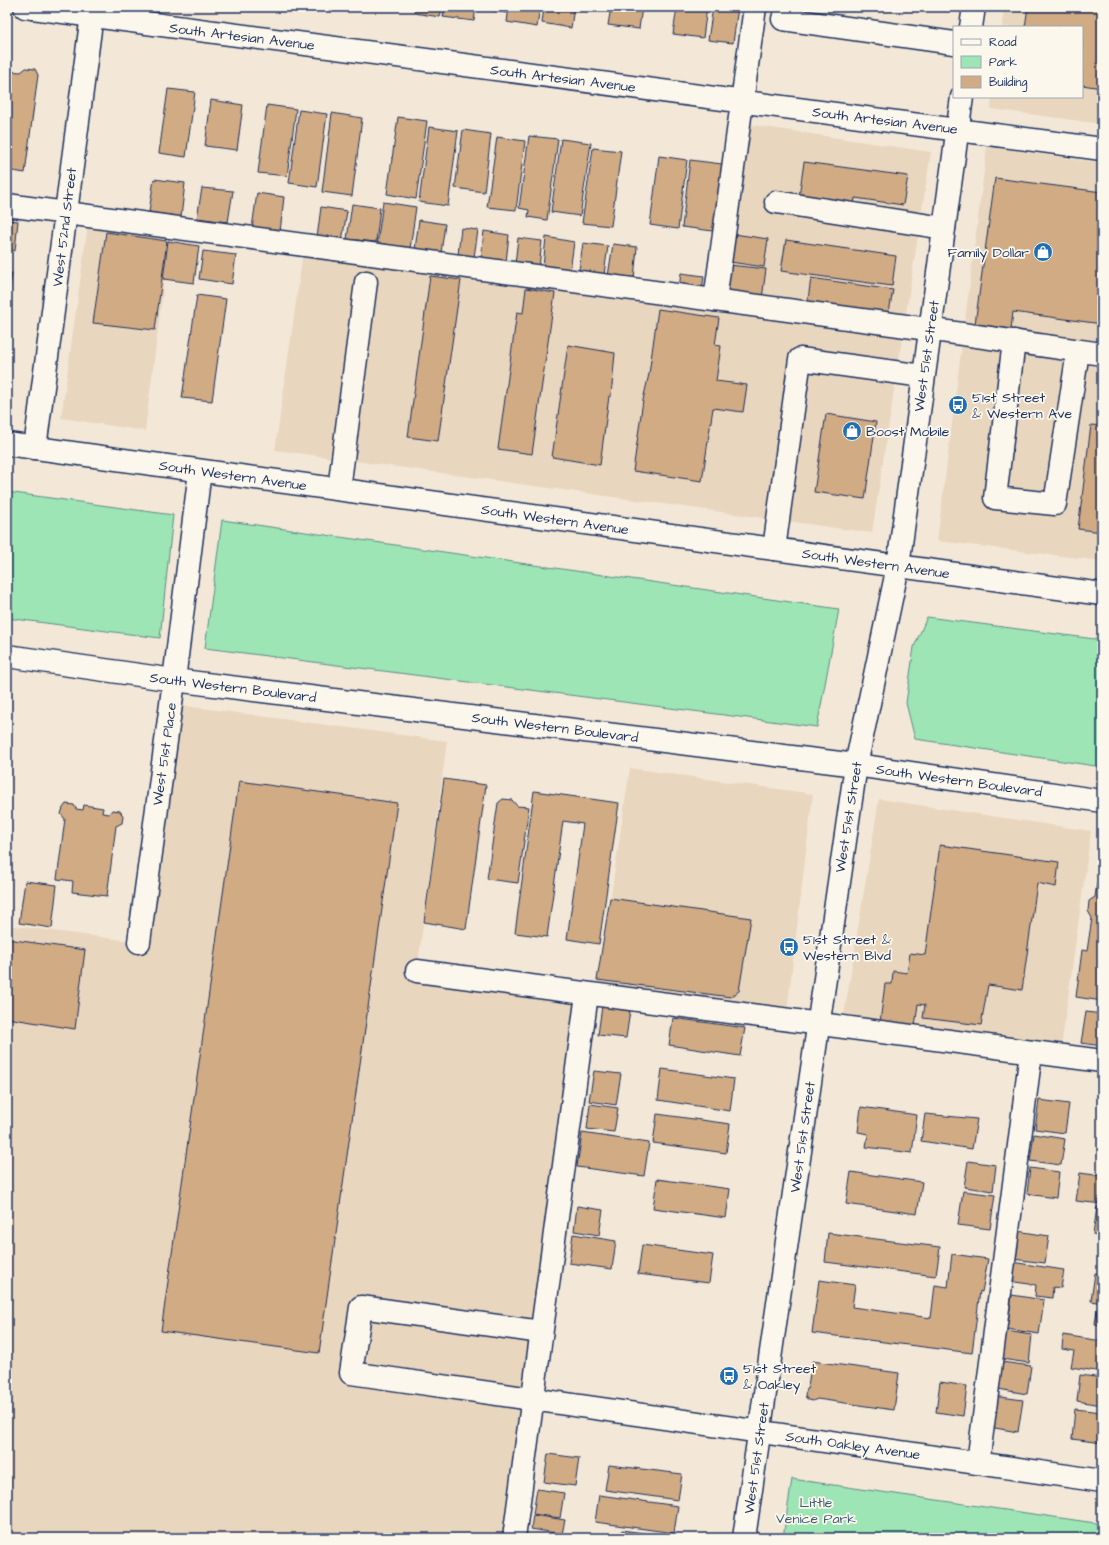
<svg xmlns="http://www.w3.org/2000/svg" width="1109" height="1545" viewBox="0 0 1109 1545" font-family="'Architects Daughter',sans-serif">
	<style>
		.built { fill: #e9d6be }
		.green { fill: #9de5b4; stroke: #5c8a89 }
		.building { fill: #d1ab83; stroke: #1b2f5e }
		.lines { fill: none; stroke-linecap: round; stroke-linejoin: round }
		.minor-casing { stroke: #1b2f5e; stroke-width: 25 }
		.major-casing { stroke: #1b2f5e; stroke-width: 25 }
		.minor { stroke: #fbf7ec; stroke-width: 22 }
		.major { stroke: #fbf7ec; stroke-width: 22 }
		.labels { text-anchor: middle; stroke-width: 3.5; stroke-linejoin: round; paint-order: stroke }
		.street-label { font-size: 14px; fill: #1b2f5e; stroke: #fbf7ec }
		.poi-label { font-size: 14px; fill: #1b2f5e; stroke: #fbf7ec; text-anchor: start }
		.park-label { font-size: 14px; fill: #3c5c74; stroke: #fbf7ec }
	</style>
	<rect width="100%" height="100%" fill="#f3e8d7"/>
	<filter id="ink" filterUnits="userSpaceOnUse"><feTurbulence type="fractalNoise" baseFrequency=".025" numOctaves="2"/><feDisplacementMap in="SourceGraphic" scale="8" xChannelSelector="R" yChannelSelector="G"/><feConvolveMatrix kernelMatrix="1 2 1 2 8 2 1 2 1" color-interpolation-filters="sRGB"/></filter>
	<g filter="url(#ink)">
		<g class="built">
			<polygon points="1004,7 1102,7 1102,124 991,109 992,97 1082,97 1082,27 1002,27"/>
			<polygon points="739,123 931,152 872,533 275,450 304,245 714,300"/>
			<polygon points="987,147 1102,163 1102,561 937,541"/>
			<polygon points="89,217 171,227 145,431 61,418"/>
			<polygon points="171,704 447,741 417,971 587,994 514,1538 7,1538 7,925 139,942"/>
			<polygon points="630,768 813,794 786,1020 596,995"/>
			<polygon points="879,799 1091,831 1060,1056 842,1027"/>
		</g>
		<g class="green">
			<polygon points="7,492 173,515 160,638 7,618"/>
			<polygon points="222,520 839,609 817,727 205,648"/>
			<polygon points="927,617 1102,640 1102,767 915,739 906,703 914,647"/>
			<polygon points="792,1479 1102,1524 1102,1538 783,1538"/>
		</g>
		<g class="building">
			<polygon points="415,7 442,7 440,17 414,13"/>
			<polygon points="445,7 476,7 474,21 443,17"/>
			<polygon points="479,7 508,7 507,13 478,9"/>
			<polygon points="509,7 540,7 537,27 507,22"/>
			<polygon points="544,7 574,7 571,28 542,23"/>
			<polygon points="611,7 642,7 639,29 608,25"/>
			<polygon points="677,7 707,7 703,38 673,34"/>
			<polygon points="713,7 738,7 733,43 708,40"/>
			<polygon points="1028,7 1102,7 1102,88 1082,85 1082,27 1025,27"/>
			<polygon points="26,68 35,69 38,75 25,173 7,170 7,71 21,72"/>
			<polygon points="168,89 195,92 186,157 159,153"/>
			<polygon points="211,100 243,105 237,150 205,146"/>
			<polygon points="267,105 296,109 287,176 258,173"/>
			<polygon points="299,110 327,114 317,187 289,183"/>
			<polygon points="332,113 362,118 352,196 322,192"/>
			<polygon points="398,117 427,121 416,199 387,194"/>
			<polygon points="429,127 458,131 448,206 419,202"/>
			<polygon points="463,130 491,134 484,192 455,188"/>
			<polygon points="529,136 558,139 547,220 528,217 529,210 519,208"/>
			<polygon points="497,137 525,141 516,210 487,207"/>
			<polygon points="561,139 591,143 580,216 551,212"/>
			<polygon points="593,148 621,151 611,226 582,223"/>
			<polygon points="659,156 687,160 678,229 650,225"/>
			<polygon points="690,160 722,164 713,231 682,227"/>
			<polygon points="804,162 908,176 903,205 855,198 854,205 799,197"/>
			<polygon points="995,178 1102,192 1102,324 1013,312 1011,329 975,324"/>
			<polygon points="154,179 185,183 181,217 149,212"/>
			<polygon points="202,188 233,191 228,222 197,218"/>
			<polygon points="257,193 284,197 280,232 252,228"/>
			<polygon points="383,202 416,207 410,249 377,245"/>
			<polygon points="352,204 380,208 376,242 347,239"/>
			<polygon points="321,207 347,211 342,241 317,238"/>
			<polygon points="7,220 18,221 15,251 7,249"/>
			<polygon points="419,220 445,224 441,253 415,249"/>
			<polygon points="461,228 478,230 474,257 458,255"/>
			<polygon points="484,231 509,235 506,262 481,259"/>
			<polygon points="106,232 167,241 155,330 93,323"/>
			<polygon points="734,234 768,239 764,267 730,262"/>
			<polygon points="546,237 574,242 570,271 543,267"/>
			<polygon points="518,238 542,241 539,267 515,264"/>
			<polygon points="786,240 896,256 892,286 781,271"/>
			<polygon points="168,241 199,246 194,283 163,279"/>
			<polygon points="583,243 608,246 604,274 579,270"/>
			<polygon points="613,244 637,247 634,279 608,276"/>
			<polygon points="203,251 236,255 232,284 199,279"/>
			<polygon points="729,265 766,269 762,299 725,293"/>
			<polygon points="7,273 12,273 7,310"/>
			<polygon points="681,273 704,276 702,291 679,288"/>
			<polygon points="430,276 461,280 438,441 408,437"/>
			<polygon points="811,278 893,290 888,318 807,307"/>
			<polygon points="526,288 555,293 532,454 498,449 517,312 523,313"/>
			<polygon points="197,295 226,299 212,401 182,398"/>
			<polygon points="658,309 719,318 715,345 721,346 716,381 747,385 743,412 713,408 702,481 633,471 643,400 649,374"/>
			<polygon points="568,345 615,353 611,396 609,396 600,465 552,457"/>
			<polygon points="826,414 876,422 865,499 814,492"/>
			<polygon points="1091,425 1102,426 1102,532 1078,529"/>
			<polygon points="444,779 486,785 466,929 424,922"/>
			<polygon points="239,781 397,803 319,1353 161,1331"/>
			<polygon points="534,791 619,803 599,944 567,939 583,824 563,821 547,937 515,933"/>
			<polygon points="503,799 512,800 517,806 529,807 518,883 487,879 498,803"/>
			<polygon points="66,804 74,805 76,809 83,810 84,805 103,808 102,813 109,814 112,810 120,811 123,816 122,823 116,826 107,896 72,892 73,881 57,879 65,819 61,814 63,808"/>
			<polygon points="940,845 1059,862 1056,887 1037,883 1022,990 988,985 981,1025 923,1018 925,1005 918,1004 915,1027 880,1022 885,984 892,984 893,971 907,973 910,953 925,955"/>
			<polygon points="1102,879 1102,1001 1076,997 1082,950 1087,951 1092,918 1088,911 1089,901 1095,897 1097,883"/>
			<polygon points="25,881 57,885 52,928 19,923"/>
			<polygon points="610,898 751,918 739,991 731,997 597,980"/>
			<polygon points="7,939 85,950 75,1029 7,1018"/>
			<polygon points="602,1006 630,1011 626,1038 598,1035"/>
			<polygon points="1086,1012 1102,1014 1102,1046 1081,1043"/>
			<polygon points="673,1018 745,1028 740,1056 669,1045"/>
			<polygon points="662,1069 734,1079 730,1111 658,1100"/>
			<polygon points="594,1071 621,1074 616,1105 589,1101"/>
			<polygon points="1039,1100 1069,1104 1065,1133 1035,1129"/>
			<polygon points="590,1104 618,1108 614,1132 587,1129"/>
			<polygon points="861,1107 917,1115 912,1153 866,1147 868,1134 858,1132"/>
			<polygon points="657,1114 730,1124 726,1153 653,1143"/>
			<polygon points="925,1114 977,1119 972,1149 921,1141"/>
			<polygon points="582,1133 649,1143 644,1176 577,1167"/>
			<polygon points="1034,1134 1065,1139 1061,1165 1030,1161"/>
			<polygon points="968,1161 996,1165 993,1191 964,1187"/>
			<polygon points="1030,1168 1059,1172 1056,1198 1027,1194"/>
			<polygon points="851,1172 922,1182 917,1214 846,1204"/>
			<polygon points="1080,1173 1102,1176 1102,1204 1076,1201"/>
			<polygon points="657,1179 730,1189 726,1218 653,1208"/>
			<polygon points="963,1191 995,1195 990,1229 958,1225"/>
			<polygon points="577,1206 603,1210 599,1235 574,1231"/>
			<polygon points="1097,1207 1102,1207 1102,1237 1093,1235"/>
			<polygon points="1017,1231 1049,1236 1045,1263 1013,1259"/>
			<polygon points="828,1233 940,1247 936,1276 825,1262"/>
			<polygon points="573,1234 616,1241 612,1269 569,1263"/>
			<polygon points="642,1245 713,1255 709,1283 638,1274"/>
			<polygon points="952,1254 988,1259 982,1292 980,1291 972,1353 812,1333 819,1280 855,1285 852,1307 931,1318 935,1285 948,1287"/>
			<polygon points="1011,1262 1064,1270 1061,1288 1053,1287 1052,1298 1035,1296 1036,1285 1008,1281"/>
			<polygon points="1095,1273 1102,1274 1102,1303 1091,1301"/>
			<polygon points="1012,1295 1044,1300 1039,1334 1007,1329"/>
			<polygon points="1097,1309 1102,1309 1102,1325 1095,1324"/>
			<polygon points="1005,1331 1032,1335 1029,1363 1001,1359"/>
			<polygon points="1063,1335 1102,1341 1102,1372 1071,1367 1074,1351 1062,1349"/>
			<polygon points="812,1361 899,1373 894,1410 817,1399 813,1401 809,1400 806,1398 805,1394 808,1387"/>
			<polygon points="1001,1362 1031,1366 1027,1394 998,1389"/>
			<polygon points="1080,1375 1102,1378 1102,1405 1077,1401"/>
			<polygon points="940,1382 967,1386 963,1416 936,1412"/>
			<polygon points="993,1396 1023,1400 1018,1432 989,1427"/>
			<polygon points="1075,1409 1102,1412 1102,1443 1072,1439"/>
			<polygon points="548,1454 579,1458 575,1486 544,1482"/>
			<polygon points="609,1465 682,1474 678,1500 605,1490"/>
			<polygon points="537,1489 564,1493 560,1518 533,1514"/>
			<polygon points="599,1495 678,1506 674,1533 595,1522"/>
			<polygon points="533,1515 565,1520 562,1534 531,1529"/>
			<polygon points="622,1530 679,1538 621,1538"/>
		</g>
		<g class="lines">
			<defs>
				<g id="minor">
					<polyline points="25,7 1102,149"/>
					<polyline points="783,19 954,43"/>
					<polyline points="971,27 974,7"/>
					<polyline points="776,202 944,228"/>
					<polyline points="7,205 892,324 1102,354"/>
					<polyline points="715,300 755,7"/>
					<polyline points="1014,341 995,498 1055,504 1078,351"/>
					<polyline points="35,448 93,7"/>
					<polyline points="339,489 366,282"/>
					<polyline points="774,549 800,359 923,376"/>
					<polyline points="7,656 174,680 856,765 1102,801"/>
					<polyline points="139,942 171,704 200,471"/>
					<polyline points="417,971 1102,1061"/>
					<polyline points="541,1332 361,1307 351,1373 1102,1481"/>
					<polyline points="978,1463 1031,1052"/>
					<polyline points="514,1538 587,994"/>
					<polyline points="744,1538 856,765 898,566 962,97"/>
				</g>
				<polyline id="major" points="7,444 1102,594"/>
			</defs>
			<use href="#minor" class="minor-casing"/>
			<use href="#major" class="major-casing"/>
			<use href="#minor" class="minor"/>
			<use href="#major" class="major"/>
		</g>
	</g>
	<defs>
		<symbol id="shop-disc" viewBox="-11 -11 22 22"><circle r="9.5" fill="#1f6fb2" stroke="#fbf7ec"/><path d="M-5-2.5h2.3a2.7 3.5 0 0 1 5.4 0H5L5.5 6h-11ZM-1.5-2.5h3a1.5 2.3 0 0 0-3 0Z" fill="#fff"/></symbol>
		<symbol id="bus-disc" viewBox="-11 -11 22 22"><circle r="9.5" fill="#1f6fb2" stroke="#fbf7ec"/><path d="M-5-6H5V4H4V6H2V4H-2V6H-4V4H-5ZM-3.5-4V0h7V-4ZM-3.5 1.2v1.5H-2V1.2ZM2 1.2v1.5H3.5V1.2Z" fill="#fff"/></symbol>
	</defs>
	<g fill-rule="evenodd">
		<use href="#shop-disc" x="1032" y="241" width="22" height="22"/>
		<use href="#bus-disc" x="947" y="394" width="22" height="22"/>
		<use href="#shop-disc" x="841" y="420" width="22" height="22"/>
		<use href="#bus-disc" x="778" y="936" width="22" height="22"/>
		<use href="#bus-disc" x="718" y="1365" width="22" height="22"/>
	</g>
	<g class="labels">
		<g class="street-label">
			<text transform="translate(242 36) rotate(7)" y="5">South Artesian Avenue</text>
			<text transform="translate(563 78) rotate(7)" y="5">South Artesian Avenue</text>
			<text transform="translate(885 120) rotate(7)" y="5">South Artesian Avenue</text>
			<text transform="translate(64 227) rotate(-83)" y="5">West 52nd Street</text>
			<text transform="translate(926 356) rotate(-82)" y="5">West 51st Street</text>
			<text transform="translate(233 475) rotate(8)" y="5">South Western Avenue</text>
			<text transform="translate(555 519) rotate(8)" y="5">South Western Avenue</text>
			<text transform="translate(876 563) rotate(8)" y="5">South Western Avenue</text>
			<text transform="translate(233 687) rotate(7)" y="5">South Western Boulevard</text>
			<text transform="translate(555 727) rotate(7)" y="5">South Western Boulevard</text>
			<text transform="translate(164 754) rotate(-82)" y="5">West 51st Place</text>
			<text transform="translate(959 780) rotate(8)" y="5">South Western Boulevard</text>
			<text transform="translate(848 817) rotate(-81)" y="5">West 51st Street</text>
			<text transform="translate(802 1137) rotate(-82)" y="5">West 51st Street</text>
			<text transform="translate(853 1445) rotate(8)" y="5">South Oakley Avenue</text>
			<text transform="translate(756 1458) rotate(-82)" y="5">West 51st Street</text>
		</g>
		<g class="poi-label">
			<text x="1029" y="257" text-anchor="end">Family Dollar</text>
			<text x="972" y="402">51st Street<tspan x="972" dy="16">&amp; Western Ave</tspan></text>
			<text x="866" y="436">Boost Mobile</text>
			<text x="803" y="944">51st Street &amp;<tspan x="803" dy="16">Western Blvd</tspan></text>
			<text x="743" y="1373">51st Street<tspan x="743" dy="16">&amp; Oakley</tspan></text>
		</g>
		<g class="park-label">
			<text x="816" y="1507">Little<tspan x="816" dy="16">Venice Park</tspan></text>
		</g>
	</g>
	<rect width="1109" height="1545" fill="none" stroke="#fbf7ec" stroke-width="24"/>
	<rect x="12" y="12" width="1085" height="1521" fill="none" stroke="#1b2f5e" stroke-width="1.5" filter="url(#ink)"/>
	<rect x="953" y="26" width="130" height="72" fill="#fbf7ec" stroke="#a1a7b3"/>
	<rect x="961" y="39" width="20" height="6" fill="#fbf7ec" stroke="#a1a7b3"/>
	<text x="989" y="46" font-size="12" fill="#1b2f5e">Road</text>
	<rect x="961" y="56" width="20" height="12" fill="#9de5b4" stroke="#a1a7b3"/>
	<text x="989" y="66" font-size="12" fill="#1b2f5e">Park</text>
	<rect x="961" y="76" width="20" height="12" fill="#d1ab83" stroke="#a1a7b3"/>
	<text x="989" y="86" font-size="12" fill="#1b2f5e">Building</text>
</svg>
